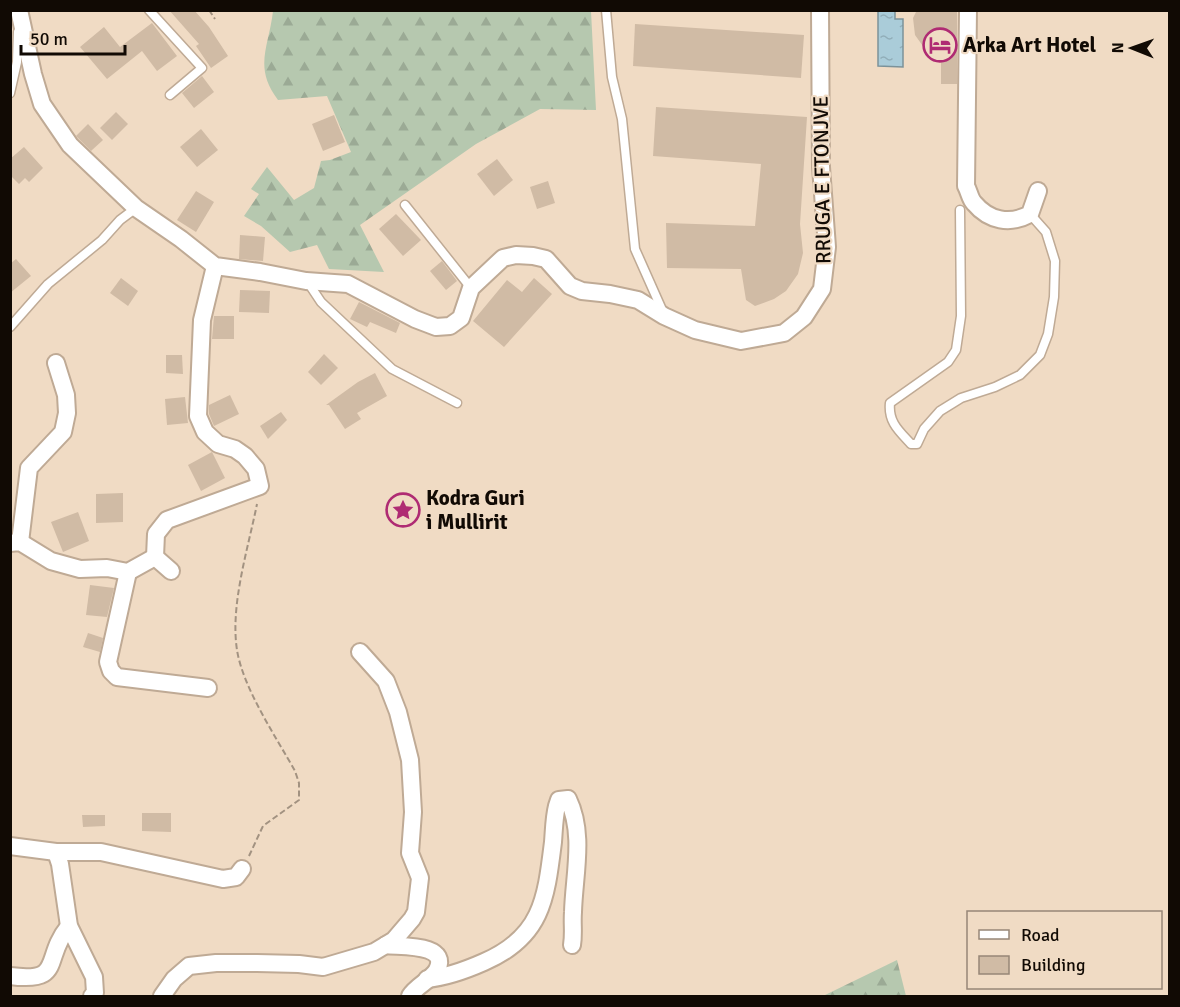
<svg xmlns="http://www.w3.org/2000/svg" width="1180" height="1007" viewBox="0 0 1180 1007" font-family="Signika,sans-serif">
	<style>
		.forest { fill: url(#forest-firs) }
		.water { fill: url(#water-ripples); stroke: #7c9299; stroke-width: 1.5 }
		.building { fill: #d0bba5 }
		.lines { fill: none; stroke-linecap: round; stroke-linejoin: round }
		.service-casing { stroke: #bfaa95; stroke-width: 11 }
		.minor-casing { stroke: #bfaa95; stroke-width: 20 }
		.path { stroke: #a29281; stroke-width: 2; stroke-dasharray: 6 3; stroke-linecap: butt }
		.service { stroke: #fff; stroke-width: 8 }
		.minor { stroke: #fff; stroke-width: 16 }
		.labels { text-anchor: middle; stroke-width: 4.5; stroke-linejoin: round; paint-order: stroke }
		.poi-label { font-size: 21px; font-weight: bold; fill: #110a04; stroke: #f0dbc4; text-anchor: start }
		.street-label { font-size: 21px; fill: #110a04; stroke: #f0dbc4 }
	</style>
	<defs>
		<pattern id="forest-firs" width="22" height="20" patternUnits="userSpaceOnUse" patternTransform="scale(1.5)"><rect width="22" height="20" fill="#b6c8af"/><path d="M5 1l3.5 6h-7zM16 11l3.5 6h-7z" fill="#9baa95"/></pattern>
		<pattern id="water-ripples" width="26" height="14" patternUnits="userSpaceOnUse" patternTransform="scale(1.5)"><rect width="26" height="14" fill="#aaccd9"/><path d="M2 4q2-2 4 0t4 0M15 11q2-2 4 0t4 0" fill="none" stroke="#91aeb9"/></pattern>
	</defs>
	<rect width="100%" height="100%" fill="#f0dbc4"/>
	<g class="forest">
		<path d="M273 11H591L596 110 540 109 476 144 360 225 384 272 329 269 317 245 290 252 261 226 244 216 259 194 251 189 267 167 294 200 314 188 321 161 330 160 351 152 327 96 278 100C253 67 269 47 273 11Z"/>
		<polygon points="897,960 906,996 823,996"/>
	</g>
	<polygon class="water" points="878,11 895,11 895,19 903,19 903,67 878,66"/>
	<g class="building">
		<polygon points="169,10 194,10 209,27 228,56 211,68 196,46 199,44"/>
		<polygon points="917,10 957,10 957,84 941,84 941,58 925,49 915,35 913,18"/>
		<polygon points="152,23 177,56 157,71 142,51 107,79 80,47 104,27 120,47"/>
		<polygon points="635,24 804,35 801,78 633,66"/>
		<polygon points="202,76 214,92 194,108 182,93"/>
		<polygon points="656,107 807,117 800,224 803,253 798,274 786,291 774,299 755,306 746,300 741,269 667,268 666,223 755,226 761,164 653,156"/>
		<polygon points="116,112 128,124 112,140 100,128"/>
		<polygon points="334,115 345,142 323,151 312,124"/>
		<polygon points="88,124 103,140 91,151 76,136"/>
		<polygon points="201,129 218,150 197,167 180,147"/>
		<polygon points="24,147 43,168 29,182 25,178 19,184 10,175 10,159"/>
		<polygon points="497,159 513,180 494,196 477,174"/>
		<polygon points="548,181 555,203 537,209 530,187"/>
		<polygon points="196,191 214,202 196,232 177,220"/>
		<polygon points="396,214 421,240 403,256 379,229"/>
		<polygon points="240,235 265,237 263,261 239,259"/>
		<polygon points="16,259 31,276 10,293 10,264"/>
		<polygon points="442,261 457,281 446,290 430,271"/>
		<polygon points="121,278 138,291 128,306 110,293"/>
		<polygon points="534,278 552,294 504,347 473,321 507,280 522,292"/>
		<polygon points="240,290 270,291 269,313 239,312"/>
		<polygon points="359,302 400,323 396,333 370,322 367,327 350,319"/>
		<polygon points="214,316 234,316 234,339 212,339"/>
		<polygon points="324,354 338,368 321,385 308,372"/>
		<polygon points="166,355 182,355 183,374 166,373"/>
		<polygon points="375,373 387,396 357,413 361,419 345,429 329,405 326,405 358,382"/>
		<polygon points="230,395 239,414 214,426 209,414 209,405"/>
		<polygon points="185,397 188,423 167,425 165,399"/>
		<polygon points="281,412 287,420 268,439 260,426"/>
		<polygon points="212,452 225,478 201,491 188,465"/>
		<polygon points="123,493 123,522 96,523 96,494"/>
		<polygon points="78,512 89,541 63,552 51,522"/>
		<polygon points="90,585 114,588 107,617 86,615"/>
		<polygon points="88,633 103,638 100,652 83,647"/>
		<polygon points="142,813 171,813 171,832 142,831"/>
		<polygon points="82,815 105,815 105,826 83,827"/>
	</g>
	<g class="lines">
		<defs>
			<g id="service">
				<polyline points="149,10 202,68 170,95"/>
				<polyline points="606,10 612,77 622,119 635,249 663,312"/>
				<polyline points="10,93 17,62 18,32"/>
				<polyline points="405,205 471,288"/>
				<path d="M960 210 961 316 956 350 948 362 890 403C888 422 899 431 911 444H917L924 429 940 411 961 398 995 387 1020 375 1040 355 1048 334 1054 297 1055 261 1046 232 1030 214"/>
				<polyline points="307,281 321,302 392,369 457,403"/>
				<polyline points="10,327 48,284 102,240 120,220 136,208"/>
			</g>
			<g id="minor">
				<polyline points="19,10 33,74 42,104 70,145 136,208 181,239 215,266 260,272 306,281 348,284 415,319 436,327 450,326 461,318 471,288 503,258 516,255 533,256 546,259 570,286 582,291 610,294 638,300 664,316 695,330 741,341 784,333 804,317 822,289 827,247 821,167 820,10"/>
				<path d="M968 10 966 186C969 191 970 199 974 203 989 221 1010 225 1030 214L1038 191"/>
				<polyline points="20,542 29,468 63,432 67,413 66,395 56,363"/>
				<polyline points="10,543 20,542 51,561 80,569 107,568 128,572 155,557 171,571"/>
				<polyline points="155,557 156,534 167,520 260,486 256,469 245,456 235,449 218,444 205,432 198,416 202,320 215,266"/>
				<polyline points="128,572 108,662 111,671 117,677 208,688"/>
				<polyline points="10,846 56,852 101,852 223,879 236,877 242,869"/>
				<polyline points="56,852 60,864 69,926 94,977 95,993 92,996"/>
				<path d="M386 945C400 947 450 943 437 970 431 980 416 986 410 996"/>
				<path d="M10 976C65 983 42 959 69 926"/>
				<path d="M427 979C447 977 466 970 484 962 542 937 546 899 553 842 554 830 554 818 557 806L559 800 568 799C585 834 574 875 573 912 572 924 574 933 572 945"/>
				<polyline points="162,996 174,979 189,966 216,963 257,963 299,964 323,967 374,952 394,940 412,919 416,912 420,878 410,853 413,812 410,760 398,712 386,681 360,652"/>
			</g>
		</defs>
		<use href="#service" class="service-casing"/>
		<use href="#minor" class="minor-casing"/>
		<g class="path">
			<polyline points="209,10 215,19"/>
			<path d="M249 856 263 826 299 800V783L295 771C276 737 243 688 237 650 230 605 248 549 257 504"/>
		</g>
		<use href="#service" class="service"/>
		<use href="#minor" class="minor"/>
	</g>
	<defs>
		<symbol id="hotel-ring" viewBox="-11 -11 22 22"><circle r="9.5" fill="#f0dbc4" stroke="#af2b73" stroke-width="1.5"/><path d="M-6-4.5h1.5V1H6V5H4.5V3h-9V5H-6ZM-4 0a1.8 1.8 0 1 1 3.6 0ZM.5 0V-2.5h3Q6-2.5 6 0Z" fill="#af2b73"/></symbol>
		<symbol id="sight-ring" viewBox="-11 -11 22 22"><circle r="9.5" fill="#f0dbc4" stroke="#af2b73" stroke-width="1.5"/><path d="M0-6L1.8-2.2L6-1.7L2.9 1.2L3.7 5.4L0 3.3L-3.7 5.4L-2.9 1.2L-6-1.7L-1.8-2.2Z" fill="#af2b73"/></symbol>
	</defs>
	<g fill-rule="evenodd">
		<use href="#hotel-ring" x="921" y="26" width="38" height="38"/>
		<use href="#sight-ring" x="384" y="491" width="38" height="38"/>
	</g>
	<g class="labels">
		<g class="poi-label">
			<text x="963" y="52">Arka Art Hotel</text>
			<text x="426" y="505">Kodra Guri<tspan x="426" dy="24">i Mullirit</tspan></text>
		</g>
		<g class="street-label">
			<text transform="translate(822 180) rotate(-91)" y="7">RRUGA E FTONJVE</text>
		</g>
	</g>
	<rect width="1180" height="1007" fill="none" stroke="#110a04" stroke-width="24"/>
	<rect x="967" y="911" width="195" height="78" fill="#f0dbc4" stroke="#978777" stroke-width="1.5"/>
	<rect x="979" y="930" width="30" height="9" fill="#ffffff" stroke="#978777" stroke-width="1.5"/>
	<text x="1021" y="941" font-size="18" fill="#110a04">Road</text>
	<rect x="979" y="956" width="30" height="18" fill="#d0bba5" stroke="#978777" stroke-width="1.5"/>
	<text x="1021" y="971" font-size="18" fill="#110a04">Building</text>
	<g transform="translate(1132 48) rotate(271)" stroke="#f0dbc4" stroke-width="4.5" paint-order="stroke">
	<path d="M0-4.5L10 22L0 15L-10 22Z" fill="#110a04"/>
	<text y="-9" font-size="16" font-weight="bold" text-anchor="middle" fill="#110a04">N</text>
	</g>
	<path d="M21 45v9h104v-9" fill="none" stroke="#110a04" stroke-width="3"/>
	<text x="30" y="45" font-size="18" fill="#110a04" stroke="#f0dbc4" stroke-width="4.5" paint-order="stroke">50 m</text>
</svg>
